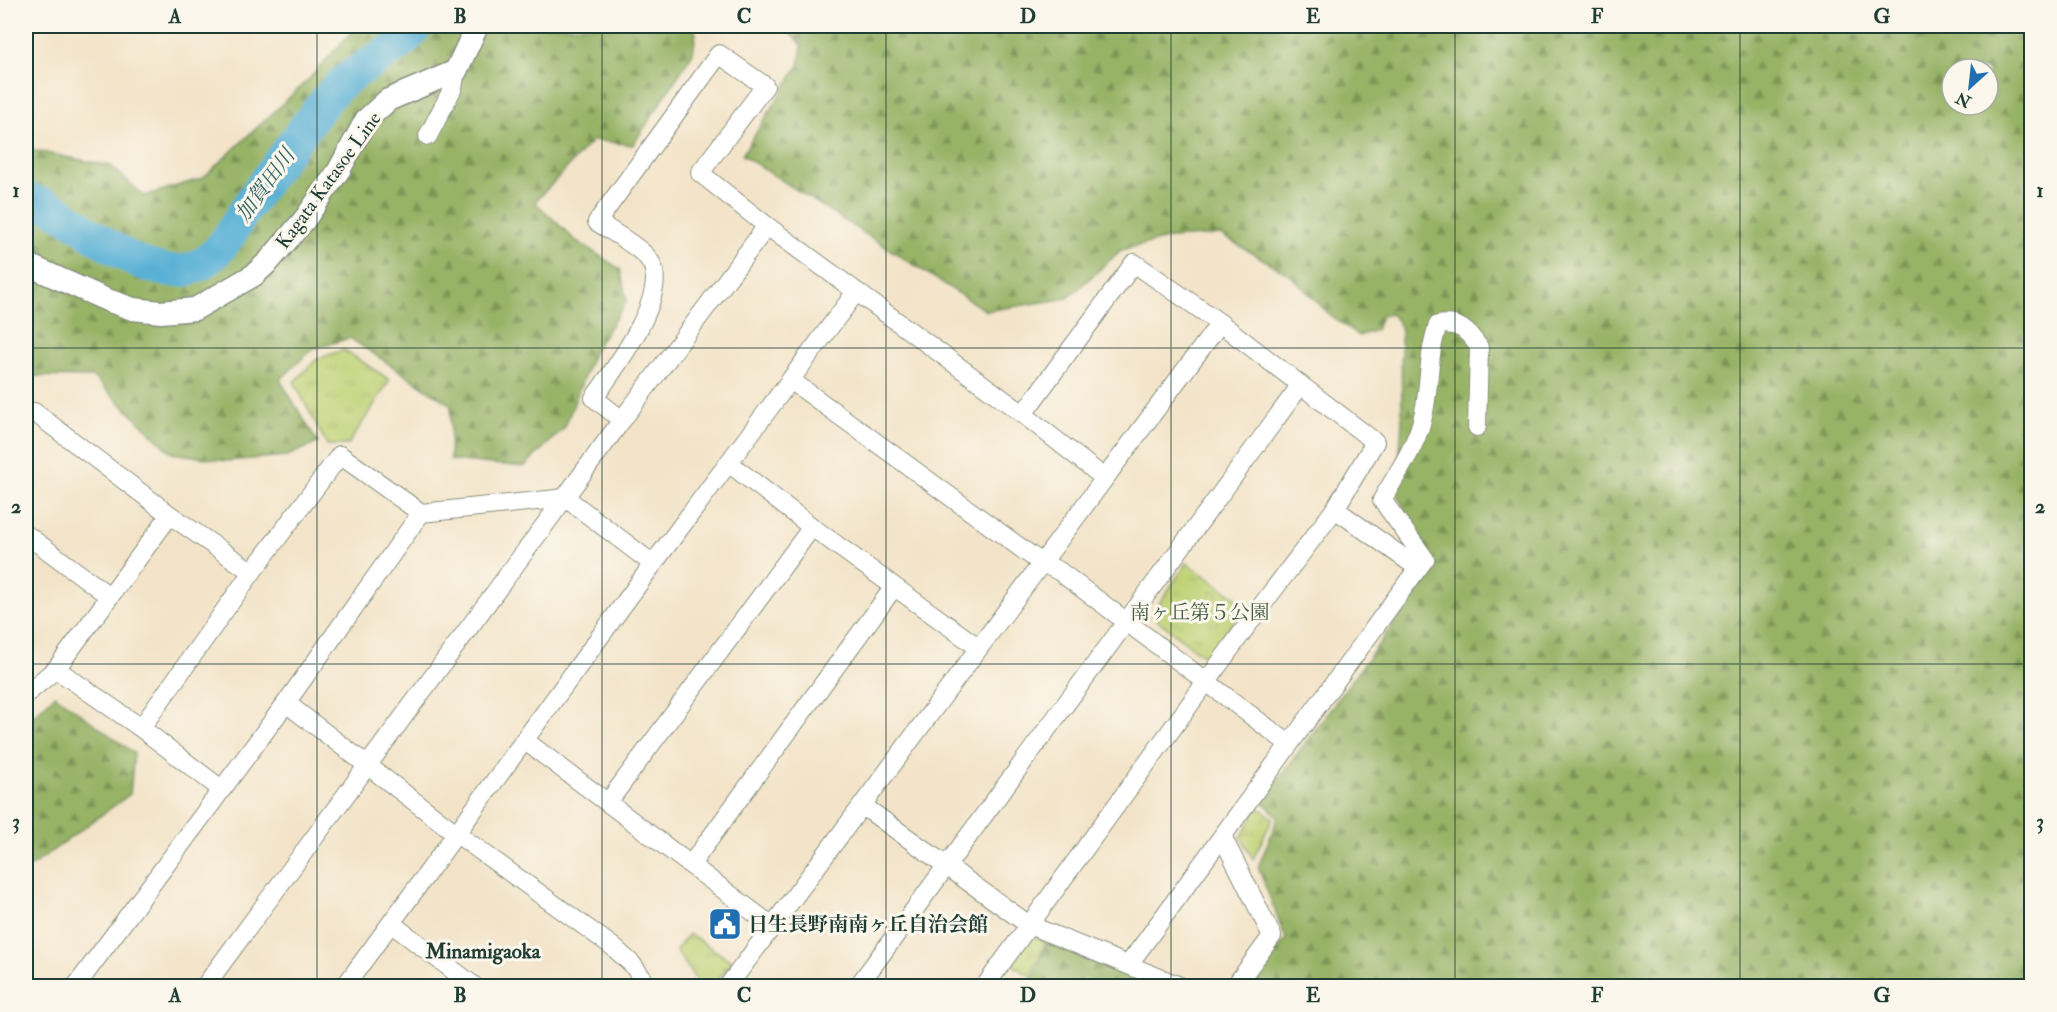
<svg xmlns="http://www.w3.org/2000/svg" width="2057" height="1012" viewBox="0 0 2057 1012" font-family="'IM FELL Double Pica','Noto Serif JP',serif">
	<style>
		.forest { fill: url(#forest-firs); stroke: #5b784d; stroke-width: 1.5; fill-rule: evenodd }
		.park { fill: url(#park-tufts); stroke: #6f8754; stroke-width: 1.5 }
		.lines { fill: none; stroke-linecap: round; stroke-linejoin: round }
		.river { stroke: #58b0d5; stroke-width: 33 }
		.minor-casing { stroke: #89907e; stroke-width: 20 }
		.major-casing { stroke: #89907e; stroke-width: 25 }
		.minor { stroke: #fff; stroke-width: 18 }
		.major { stroke: #fff; stroke-width: 22 }
		.grid { fill: none; stroke: #1f3d34; stroke-width: 1.5; stroke-opacity: 0.55 }
		.labels { text-anchor: middle; stroke-width: 6; stroke-linejoin: round; paint-order: stroke }
		.street-label { font-size: 20px; fill: #1f3d34; stroke: #fbf7ec }
		.park-label { font-size: 20px; fill: #3f5b41; stroke: #fbf7ec }
		.poi-label { font-size: 20px; font-weight: bold; fill: #1f3d34; stroke: #fbf7ec; text-anchor: start }
		.water-label { font-size: 21px; font-style: italic; fill: #306064; stroke: #fbf7ec }
		.neighbourhood-label { font-size: 21px; font-weight: bold; fill: #1f3d34; stroke: #fbf7ec }
		.neatline { fill: none; stroke: #1f3d34; stroke-width: 2 }
		.grid-label { font-size: 20px; text-anchor: middle; font-weight: bold; fill: #1f3d34 }
	</style>
	<defs>
		<pattern id="forest-firs" width="22" height="20" patternUnits="userSpaceOnUse" patternTransform="scale(1.5)"><rect width="22" height="20" fill="#97b366"/><path d="M5 1l3.5 6h-7zM16 11l3.5 6h-7z" fill="#7b9355"/></pattern>
		<pattern id="park-tufts" width="24" height="20" patternUnits="userSpaceOnUse" patternTransform="scale(1.5)"><rect width="24" height="20" fill="#bfd174"/><path d="M3 7l-1-3M5 7V3M7 7l1-3M15 17l-1-3M17 17v-4M19 17l1-3" fill="none" stroke="#a4b465"/></pattern>
	</defs>
	<rect width="100%" height="100%" fill="#fbf7ec"/>
	<filter id="ink" filterUnits="userSpaceOnUse"><feTurbulence type="fractalNoise" baseFrequency=".0167" numOctaves="2"/><feDisplacementMap in="SourceGraphic" scale="12" xChannelSelector="R" yChannelSelector="G"/><feConvolveMatrix kernelMatrix="1 2 1 2 8 2 1 2 1" color-interpolation-filters="sRGB"/></filter>
	<filter id="wash" filterUnits="userSpaceOnUse"><feTurbulence type="fractalNoise" baseFrequency=".008" numOctaves="4" result="noise"/><feDisplacementMap in="SourceGraphic" scale="24" xChannelSelector="R" yChannelSelector="G"/><feGaussianBlur stdDeviation="1.35" result="paint"/><feColorMatrix in="noise" values="0 0 0 0 0 0 0 0 0 0 0 0 0 0 0 0 0 1.4 0 .05"/><feComposite in="paint" operator="in"/></filter>
	<g filter="url(#wash)">
		<rect width="100%" height="100%" fill="#f3e4c9"/>
		<g class="forest">
			<polygon points="357,26 690,26 696,33 693,53 633,145 593,140 535,202 575,240 620,269 627,301 594,350 565,427 524,467 450,460 451,405 350,338 312,349 280,380 318,443 287,456 226,461 172,453 93,377 26,376 26,149 111,166 144,196 203,178 310,78"/>
			<path d="M782 26H2031V986H1250L1286 939 1258 867 1278 817 1262 801 1437 566 1397 495 1402 420 1401 331 1397 320 1390 314 1381 316 1376 330 1359 336 1331 316 1290 275 1221 235 1171 238 1121 250 1068 298 986 311 742 155 799 65 802 45ZM1952 69H1988V105H1952Z"/>
			<polygon points="55,695 134,753 130,794 26,870 26,723"/>
			<polygon points="1047,943 1153,986 1029,986"/>
		</g>
		<g class="park">
			<polygon points="344,350 390,380 348,445 327,445 294,382 317,359"/>
			<polygon points="1187,563 1246,605 1206,658 1151,615"/>
			<polygon points="1258,807 1273,818 1253,859 1241,837"/>
			<polygon points="689,934 733,962 712,986 700,986 676,950"/>
			<polygon points="1030,934 1046,942 1030,976 1010,963"/>
		</g>
		<g class="lines">
			<g class="river">
				<polyline points="26,198 53,208 81,226"/>
				<path d="M90 233C116 250 144 270 176 271 187 271 198 267 206 261 225 248 235 225 247 207 273 169 301 132 329 96 353 66 395 57 417 26"/>
			</g>
		</g>
	</g>
	<g filter="url(#ink)">
		<g class="lines">
			<defs>
				<g id="minor">
					<polyline points="428,136 453,88 456,71"/>
					<polyline points="792,381 1040,562 1059,571 1289,744"/>
					<polyline points="26,412 34,412 170,515 252,572 340,455 421,513 566,498 653,564"/>
					<polyline points="1023,414 1103,477"/>
					<polyline points="622,420 767,226"/>
					<polyline points="730,464 812,527 979,648"/>
					<polyline points="27,535 109,596"/>
					<path d="M1418 568 1425 559 1382 500C1398 472 1418 444 1424 412 1430 383 1428 353 1438 325 1458 321 1468 331 1479 347L1477 427"/>
					<polyline points="56,669 141,728 221,789"/>
					<polyline points="26,694 56,669 170,515"/>
					<polyline points="286,703 457,834 612,946 632,964 648,986"/>
					<polyline points="141,728 252,572"/>
					<polyline points="524,740 772,926"/>
					<polyline points="609,801 812,527"/>
					<polyline points="863,806 1029,925 1180,986"/>
					<polyline points="1223,838 1272,936 1235,986"/>
					<polyline points="692,863 894,587"/>
					<polyline points="392,924 474,986"/>
					<polyline points="1129,964 1418,568 1335,509"/>
					<polyline points="76,986 286,703 421,513"/>
					<path d="M205 986 622 420 594 398C613 371 672 293 650 261 642 248 611 231 597 222L719 54 765 86 700 173 767 226 1023 414 1134 263 1220 323 1375 442 1335 509 1265 601 985 986"/>
					<polyline points="345,986 653,564 856,292"/>
					<polyline points="728,986 1220,323"/>
					<polyline points="858,986 1300,386"/>
				</g>
				<polyline id="major" points="26,264 107,300 133,309 161,312 195,309 254,275 269,261 305,219 339,170 366,120 388,100 456,71 477,26"/>
			</defs>
			<use href="#minor" class="minor-casing"/>
			<use href="#major" class="major-casing"/>
			<use href="#minor" class="minor"/>
			<use href="#major" class="major"/>
		</g>
	</g>
	<path class="grid" d="M317 26V986M602 26V986M886 26V986M1171 26V986M1455 26V986M1740 26V986M26 348H2032M26 664H2032"/>
	<defs>
		<symbol id="civic-square" viewBox="-11 -11 22 22"><rect x="-9" y="-9" width="18" height="18" rx="4" fill="#1f6fb2" stroke="#fbf7ec"/><path d="M-.6-6.5H3V-4.5H.6V-3L4-1V1h2V6H-6V1h2V-1L-.6-3ZM-1.2 2.5V6h2.4V2.5Z" fill="#fff"/></symbol>
	</defs>
	<g fill-rule="evenodd">
		<use href="#civic-square" x="706" y="905" width="38" height="38"/>
	</g>
	<g class="labels">
		<g class="street-label">
			<text transform="translate(328 180) rotate(-54)" y="7">Kagata Katasoe Line</text>
		</g>
		<g class="park-label">
			<text x="1200" y="619">南ヶ丘第５公園</text>
		</g>
		<g class="poi-label">
			<text x="748" y="931">日生長野南南ヶ丘自治会館</text>
		</g>
		<g class="water-label">
			<text transform="translate(265 185) rotate(-54)" y="7">加賀田川</text>
		</g>
		<g class="neighbourhood-label">
			<text x="483" y="958">Minamigaoka</text>
		</g>
	</g>
	<rect width="2057" height="1012" fill="none" stroke="#fbf7ec" stroke-width="66"/>
	<g transform="translate(1970 87) rotate(207)"><circle r="28" fill="#fbf7ec" stroke="#a3ada2" stroke-width="1.5"/>
	<path d="M0-4.5L10 22L0 15L-10 22Z" fill="#1f6fb2"/>
	<text y="-9" font-size="16" font-weight="bold" text-anchor="middle" fill="#1f3d34">N</text>
	</g>
	<rect x="33" y="33" width="1991" height="946" class="neatline"/>
	<g class="grid-label">
		<text x="175" y="23">A</text>
		<text x="460" y="23">B</text>
		<text x="744" y="23">C</text>
		<text x="1028" y="23">D</text>
		<text x="1313" y="23">E</text>
		<text x="1597" y="23">F</text>
		<text x="1882" y="23">G</text>
		<text x="16" y="197">1</text>
		<text x="2040" y="197">1</text>
		<text x="16" y="513">2</text>
		<text x="2040" y="513">2</text>
		<text x="16" y="828">3</text>
		<text x="2040" y="828">3</text>
		<text x="175" y="1002">A</text>
		<text x="460" y="1002">B</text>
		<text x="744" y="1002">C</text>
		<text x="1028" y="1002">D</text>
		<text x="1313" y="1002">E</text>
		<text x="1597" y="1002">F</text>
		<text x="1882" y="1002">G</text>
	</g>
</svg>
